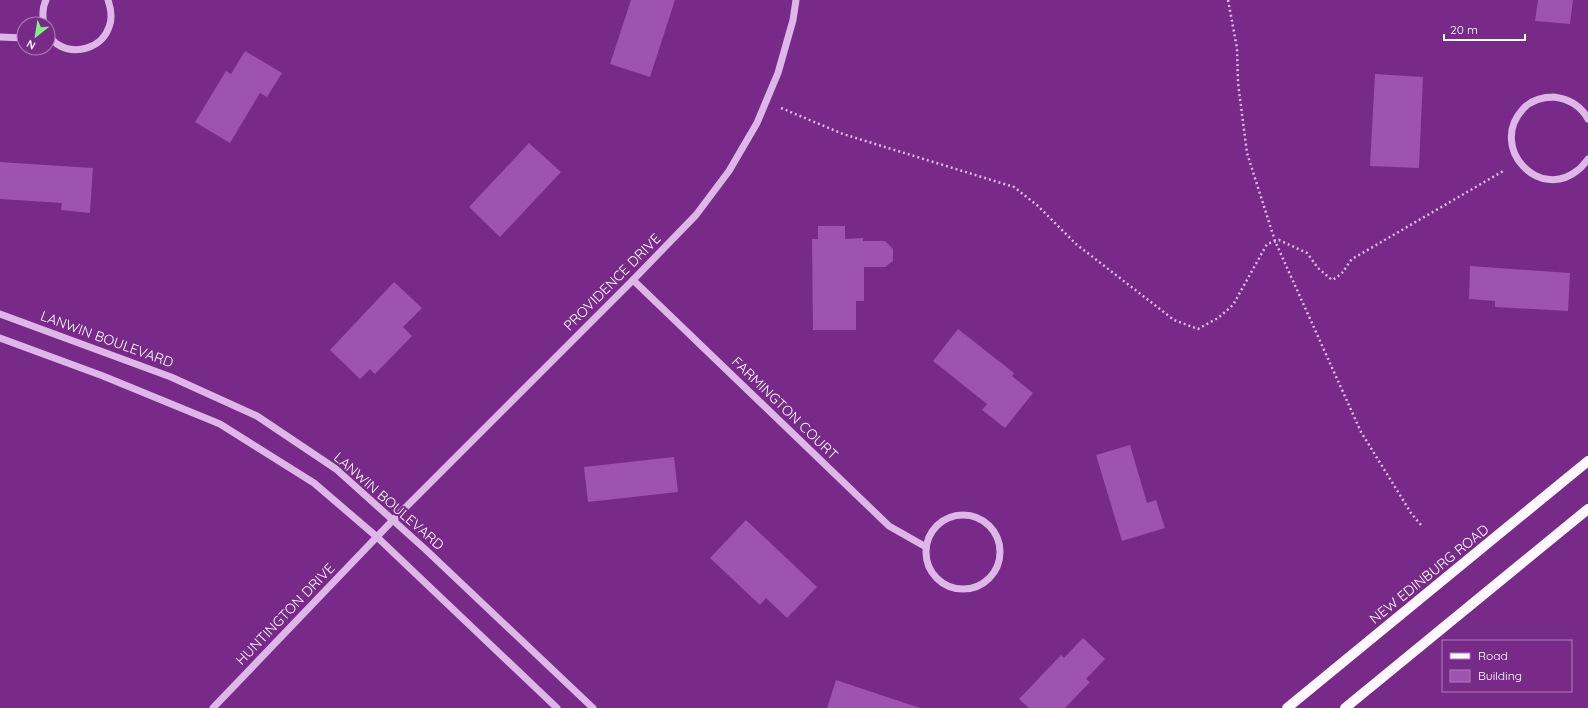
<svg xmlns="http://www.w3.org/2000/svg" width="1588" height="708" viewBox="0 0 1588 708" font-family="Quicksand,sans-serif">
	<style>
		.building { fill: #9d53af }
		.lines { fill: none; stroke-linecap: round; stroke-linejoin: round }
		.path { stroke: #deb7e8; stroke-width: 2.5; stroke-dasharray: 2 3; stroke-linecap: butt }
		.minor { stroke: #deb7e8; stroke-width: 7 }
		.major { stroke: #fef9fe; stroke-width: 10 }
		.labels { text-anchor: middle; stroke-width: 4; stroke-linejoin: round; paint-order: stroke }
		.street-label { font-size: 14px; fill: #fff; stroke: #772a88 }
	</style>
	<rect width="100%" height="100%" fill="#772a88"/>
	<g class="building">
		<polygon points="631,0 675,0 650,77 610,64"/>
		<polygon points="1538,0 1573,0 1570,24 1535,21"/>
		<polygon points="245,51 282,73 267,97 260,93 230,143 195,122 226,71 231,74"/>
		<polygon points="1375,74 1423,77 1419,168 1370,166"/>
		<polygon points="529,143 561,172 500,237 469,207"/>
		<polygon points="0,162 93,168 90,213 61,210 62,203 0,199"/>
		<polygon points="818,226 845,226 845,239 863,238 863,241 885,241 893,249 893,261 885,267 864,267 864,301 856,301 856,330 813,330 812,239 818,239"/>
		<polygon points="1470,266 1570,273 1568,311 1495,307 1495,301 1469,299"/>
		<polygon points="394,282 422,308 403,327 412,336 375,374 370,369 360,379 330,350"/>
		<polygon points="958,329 1014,373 1012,376 1033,393 1005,428 982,410 987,404 933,361"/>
		<polygon points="1130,445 1147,503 1156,500 1165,528 1122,541 1096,455"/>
		<polygon points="674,457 678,492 588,502 584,467"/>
		<polygon points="746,520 817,587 787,618 766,598 760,605 710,558"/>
		<polygon points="1083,638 1105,659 1086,679 1090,682 1065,708 1029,708 1019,699 1061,655 1064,658"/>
		<polygon points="836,680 920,708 827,708"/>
	</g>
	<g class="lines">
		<g class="path">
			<polyline points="1228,0 1237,48 1238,83 1247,153 1275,241 1361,432 1411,513 1421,525"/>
			<path d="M781 108 843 134 1014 187 1038 206 1076 244 1174 320 1198 329 1218 318 1233 305 1267 244 1279 240 1307 253 1318 268 1332 280C1345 273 1343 270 1352 259L1505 170"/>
		</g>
		<g class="minor">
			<path d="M44 24C42 15 42 8 46 0"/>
			<path d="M48 35C51 38 54 42 57 44 75 56 102 48 109 27 113 18 111 9 108 0"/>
			<polyline points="0,37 24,38"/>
			<path d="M1588 119C1581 106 1569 99 1554 97 1543 97 1531 100 1523 109 1488 147 1539 202 1578 170 1582 167 1585 163 1588 159"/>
			<polyline points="633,280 889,526 926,547"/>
			<polyline points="0,314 171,377 257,416 336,469 425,549 593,708"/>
			<polyline points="0,338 103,376 220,424 314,483 377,537 557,708"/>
			<circle cx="963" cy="552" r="37"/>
			<polyline points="213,708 393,520 633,280 696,215 729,171 757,123 778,73 793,20 796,0"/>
		</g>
		<g class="major">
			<polyline points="1287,708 1588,461"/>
			<polyline points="1345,708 1588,509"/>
		</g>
	</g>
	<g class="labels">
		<g class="street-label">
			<text transform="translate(612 282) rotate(-45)" y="5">PROVIDENCE DRIVE</text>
			<text transform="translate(107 339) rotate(20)" y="5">LANWIN BOULEVARD</text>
			<text transform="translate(785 408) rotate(44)" y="5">FARMINGTON COURT</text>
			<text transform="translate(389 501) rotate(41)" y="5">LANWIN BOULEVARD</text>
			<text transform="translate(1429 574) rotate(-39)" y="5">NEW EDINBURG ROAD</text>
			<text transform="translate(285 614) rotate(-46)" y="5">HUNTINGTON DRIVE</text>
		</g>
	</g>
	<rect x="1442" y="640" width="130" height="52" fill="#772a88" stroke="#ad7fb8"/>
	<rect x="1450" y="653" width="20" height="6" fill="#fef9fe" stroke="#ad7fb8"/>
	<text x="1478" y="660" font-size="12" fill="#ffffff">Road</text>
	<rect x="1450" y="670" width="20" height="12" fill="#9d53af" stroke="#ad7fb8"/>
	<text x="1478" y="680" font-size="12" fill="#ffffff">Building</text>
	<g transform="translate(36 36) rotate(210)"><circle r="19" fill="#772a88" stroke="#ad7fb8"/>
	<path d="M0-3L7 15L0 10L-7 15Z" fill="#83ef7e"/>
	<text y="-6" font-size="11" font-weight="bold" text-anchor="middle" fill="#ffffff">N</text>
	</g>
	<path d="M1444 34v6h81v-6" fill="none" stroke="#ffffff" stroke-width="2"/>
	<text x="1450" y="34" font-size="12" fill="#ffffff" stroke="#772a88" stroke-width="3" paint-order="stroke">20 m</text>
</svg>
